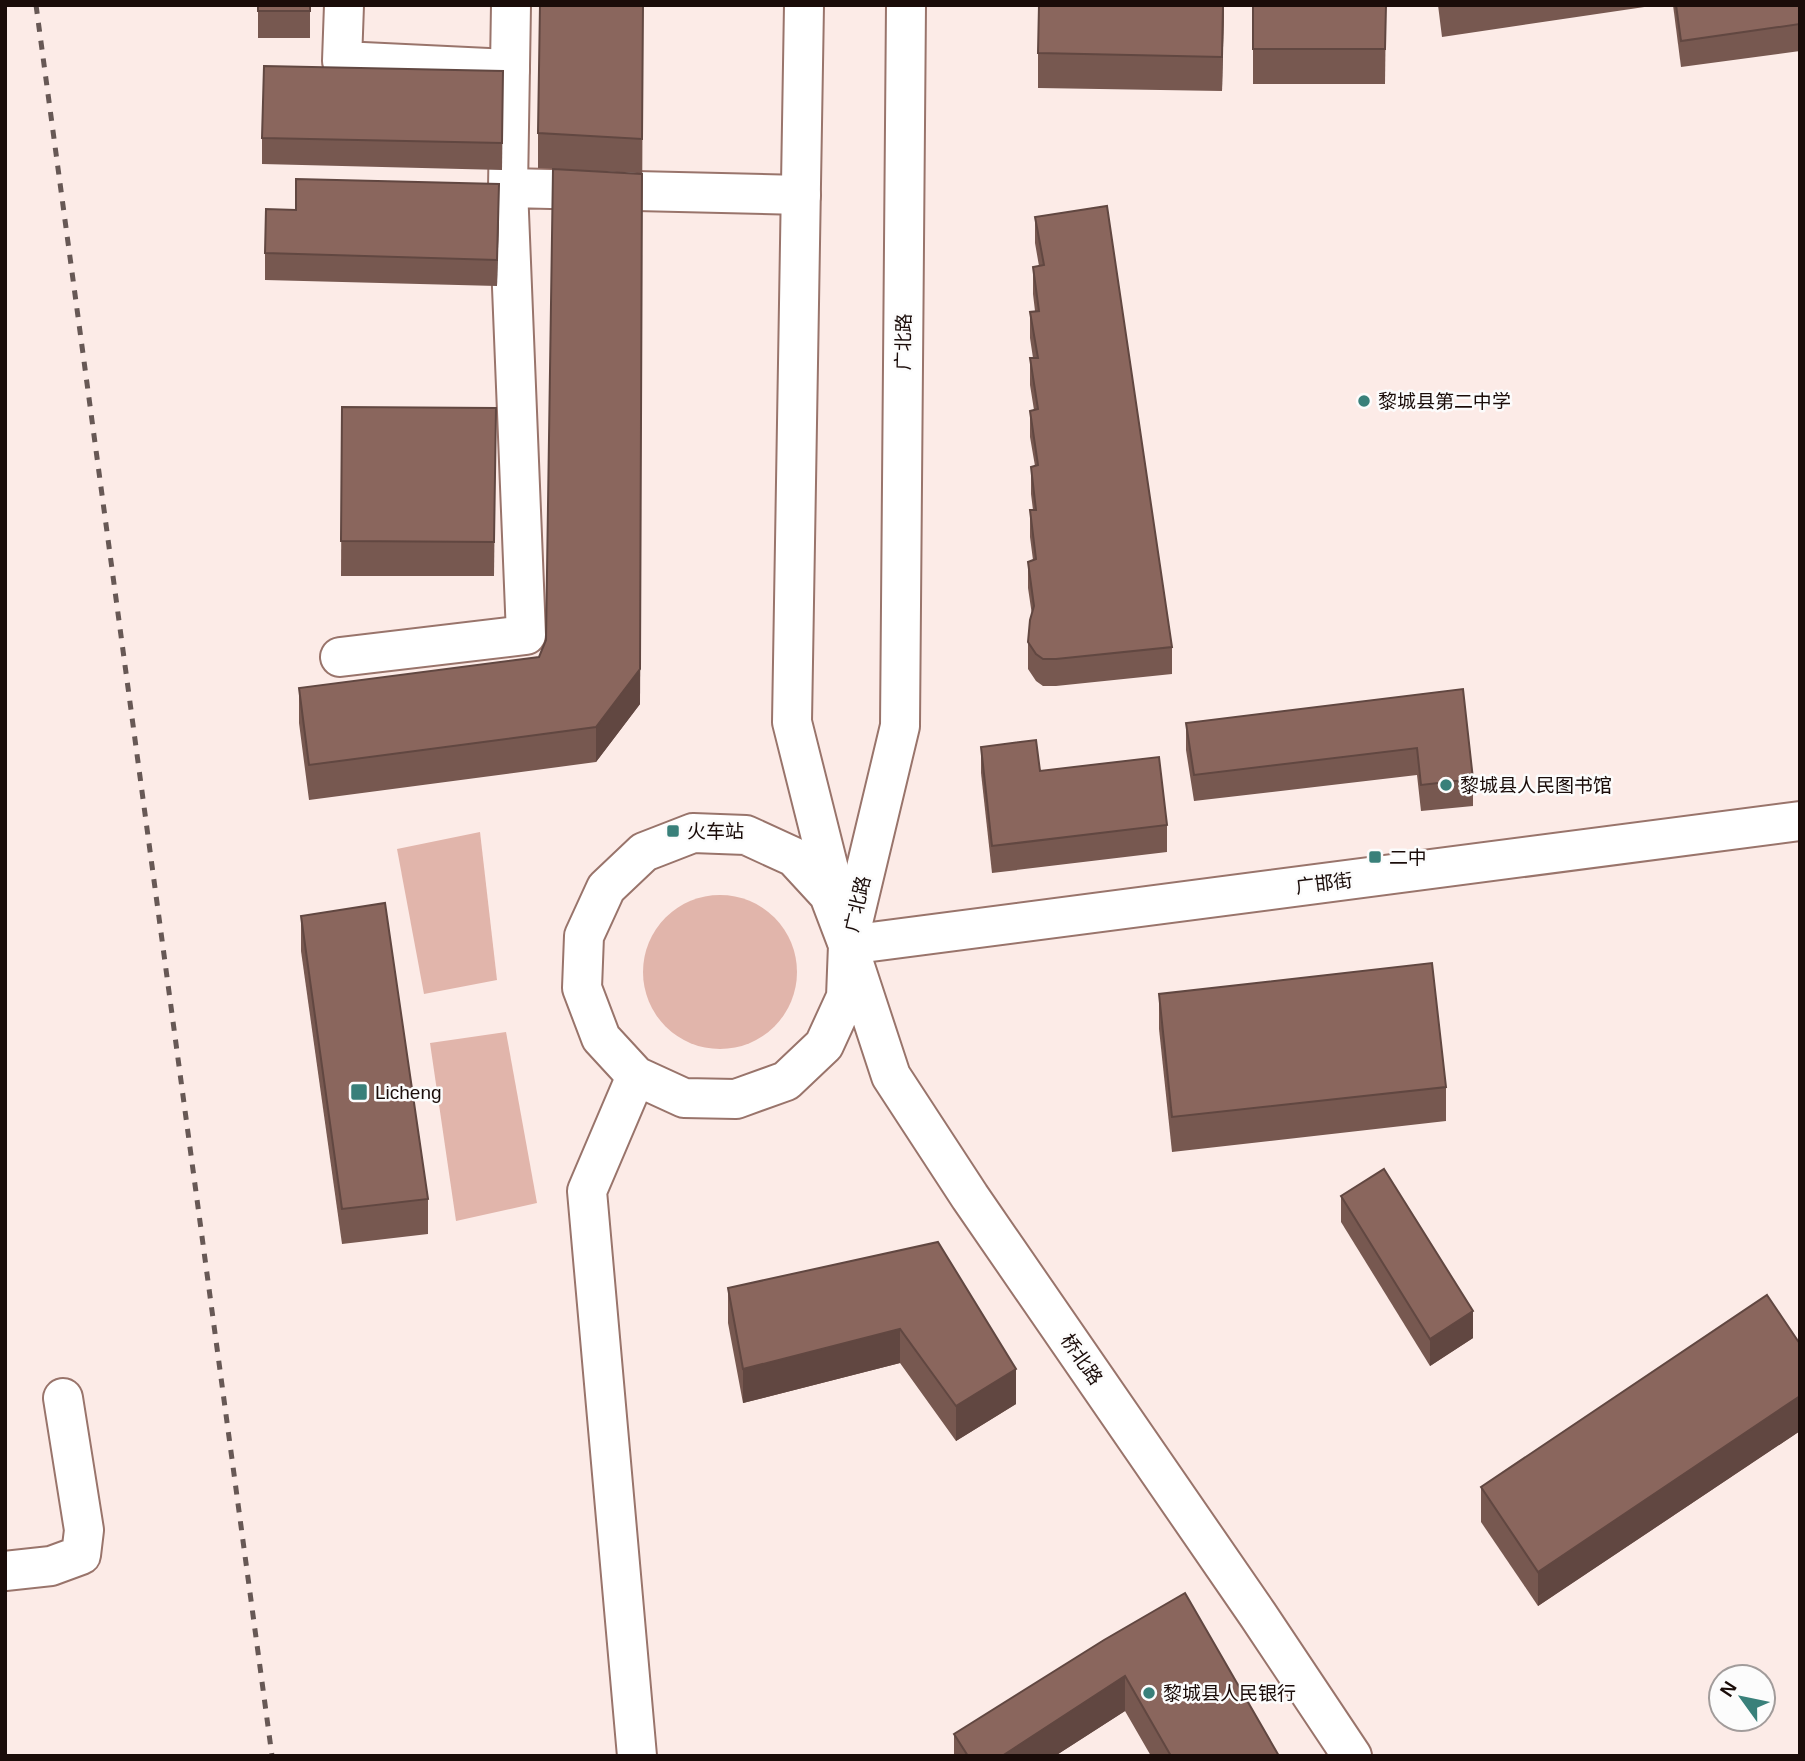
<svg xmlns="http://www.w3.org/2000/svg" width="1805" height="1761" viewBox="0 0 1805 1761" font-family="Arial,'Noto Sans SC',sans-serif">
	<style>
		.green { fill: #e1b5ab }
		.lines { fill: none; stroke-linecap: round; stroke-linejoin: round }
		.minor-casing { stroke: #99746b; stroke-width: 42 }
		.major-casing { stroke: #99746b; stroke-width: 42 }
		.minor { stroke: #fff; stroke-width: 38 }
		.major { stroke: #fff; stroke-width: 38 }
		.rail { stroke: #675855; stroke-width: 5; stroke-dasharray: 9 9; stroke-linecap: butt }
		.wall { fill: #775850 }
		.shaded-wall { fill: #614741 }
		.building { fill: #8a665d; stroke: #614741; stroke-width: 2 }
		.poi-dot { fill: #39807a; stroke: #fcfcfc; stroke-width: 2.5 }
		.labels { text-anchor: middle; stroke-width: 5; stroke-linejoin: round; paint-order: stroke }
		.street-label { font-size: 19px; fill: #1a0c09; stroke: #fcfcfc }
		.poi-label { font-size: 19px; fill: #1a0c09; stroke: #fcfcfc; text-anchor: start }
	</style>
	<rect width="100%" height="100%" fill="#fcebe7"/>
	<g class="green">
		<polygon points="480,832 497,980 424,994 397,849"/>
		<circle cx="720" cy="972" r="77"/>
		<polygon points="506,1032 537,1203 456,1221 430,1043"/>
	</g>
	<g class="lines">
		<defs>
			<g id="minor">
				<polyline points="344,5 342,61 510,69"/>
				<polyline points="508,188 511,5"/>
				<polyline points="340,657 526,635 508,188 801,195"/>
				<polyline points="848,945 846,997 824,1045 786,1081 736,1099 684,1098 636,1076 601,1038 582,988 584,936 606,888 644,852 693,833 746,835 794,857 829,895 848,945 891,1076 970,1197 1258,1615 1352,1756"/>
				<polyline points="848,945 1800,821"/>
				<polyline points="636,1076 587,1191 637,1756"/>
				<polyline points="5,1571 51,1566 81,1555 84,1530 63,1398"/>
			</g>
			<g id="major">
				<polyline points="804,5 792,722 848,945"/>
				<polyline points="849,939 900,726 906,5"/>
			</g>
		</defs>
		<use href="#minor" class="minor-casing"/>
		<use href="#major" class="major-casing"/>
		<use href="#minor" class="minor"/>
		<use href="#major" class="major"/>
		<polyline class="rail" points="36,5 272,1756"/>
	</g>
	<g class="wall">
		<rect x="258" y="5" width="52" height="33"/>
		<polygon points="643,5 640,704 596,762 309,800 299,723 299,688 539,657 546,640 637,173 538,168 538,133"/>
		<polygon points="1224,5 1222,91 1038,88 1038,53"/>
		<polygon points="1253,5 1386,5 1385,84 1253,84"/>
		<polygon points="1438,5 1658,5 1442,37"/>
		<polygon points="1673,5 1800,5 1800,51 1681,67"/>
		<polygon points="503,97 502,170 262,164 262,138"/>
		<polygon points="296,210 499,211 497,286 265,280 265,253"/>
		<polygon points="1035,217 1172,647 1172,674 1056,686 1043,686 1036,681 1028,669 1028,642 1032,615 1028,588 1028,562 1033,560 1030,537 1030,510 1033,510 1031,494 1031,467 1035,466 1030,437 1030,411 1034,410 1030,385 1030,358 1033,358 1030,338 1030,312 1035,311 1033,294 1033,267 1039,266 1035,243"/>
		<polygon points="342,407 496,408 494,576 341,576"/>
		<polygon points="1463,689 1473,779 1473,806 1421,811 1417,775 1194,801 1186,750 1186,723"/>
		<polygon points="981,747 1167,825 1167,852 992,873 981,773"/>
		<polygon points="301,916 428,1199 428,1234 342,1244 301,951"/>
		<polygon points="1159,994 1446,1087 1446,1121 1172,1152 1159,1029"/>
		<polygon points="1341,1196 1473,1338 1430,1366 1341,1222"/>
		<polygon points="938,1242 1016,1404 956,1441 900,1363 743,1403 728,1323 728,1288"/>
		<polygon points="1800,1344 1800,1431 1538,1606 1481,1522 1481,1487"/>
		<polygon points="1104,1640 1279,1756 1151,1756 1125,1711 1055,1756 954,1756 954,1734"/>
	</g>
	<g class="shaded-wall">
		<polygon points="1223,5 1224,5 1222,91 1222,57"/>
		<polygon points="642,174 640,704 596,762 596,727"/>
		<polygon points="499,184 499,211 497,286 497,260"/>
		<polygon points="1473,1311 1473,1338 1430,1366 1430,1339"/>
		<polygon points="900,1329 900,1363 743,1403 743,1369"/>
		<polygon points="1016,1369 1016,1404 956,1441 956,1406"/>
		<polygon points="1800,1396 1800,1431 1538,1606 1538,1572"/>
		<polygon points="1125,1676 1125,1711 1055,1756 1002,1756"/>
	</g>
	<g class="building">
		<rect x="258" y="5" width="52" height="6"/>
		<polygon points="540,5 643,5 642,139 538,133"/>
		<polygon points="1039,5 1223,5 1222,57 1038,53"/>
		<polygon points="1253,5 1386,5 1385,49 1253,49"/>
		<polygon points="1676,5 1800,5 1800,24 1681,41"/>
		<polygon points="264,66 503,71 502,143 262,138"/>
		<polygon points="553,169 642,174 640,669 596,727 309,765 299,688 539,657 546,640"/>
		<polygon points="296,179 499,184 497,260 265,253 266,209 296,210"/>
		<polygon points="1107,206 1172,647 1056,659 1043,659 1036,654 1028,642 1030,620 1034,606 1028,562 1036,559 1030,510 1036,510 1031,467 1038,465 1030,411 1038,409 1030,358 1038,358 1030,312 1039,311 1033,267 1044,265 1035,217"/>
		<polygon points="342,407 496,408 494,542 341,541"/>
		<polygon points="1463,689 1473,779 1421,785 1417,748 1194,775 1186,723"/>
		<polygon points="1036,740 1040,771 1159,757 1167,825 992,846 981,747"/>
		<polygon points="385,903 428,1199 342,1209 301,916"/>
		<polygon points="1432,963 1446,1087 1172,1117 1159,994"/>
		<polygon points="1384,1169 1473,1311 1430,1339 1341,1196"/>
		<polygon points="938,1242 1016,1369 956,1406 900,1329 743,1369 728,1288"/>
		<polygon points="1767,1295 1800,1344 1800,1396 1538,1572 1481,1487"/>
		<polygon points="1185,1593 1279,1756 1171,1756 1125,1676 1002,1756 968,1756 954,1734 1104,1640"/>
	</g>
	<g class="poi-dot">
		<circle cx="1364" cy="401" r="7"/>
		<circle cx="1446" cy="785" r="7"/>
		<rect x="666" y="824" width="14" height="14" rx="3.5"/>
		<rect x="1368" y="850" width="14" height="14" rx="3.5"/>
		<rect x="350" y="1083" width="18" height="18" rx="3.5"/>
		<circle cx="1149" cy="1693" r="7"/>
	</g>
	<g class="labels">
		<g class="street-label">
			<text transform="translate(903 342) rotate(-89)" y="7">广北路</text>
			<text transform="translate(1324 883) rotate(-7)" y="7">广邯街</text>
			<text transform="translate(857 904) rotate(-77)" y="7">广北路</text>
			<text transform="translate(1082 1359) rotate(55)" y="7">桥北路</text>
		</g>
		<g class="poi-label">
			<text x="1378" y="408">黎城县第二中学</text>
			<text x="1460" y="792">黎城县人民图书馆</text>
			<text x="687" y="838">火车站</text>
			<text x="1389" y="864">二中</text>
			<text x="375" y="1099">Licheng</text>
			<text x="1163" y="1700">黎城县人民银行</text>
		</g>
	</g>
	<rect width="1805" height="1761" fill="none" stroke="#1a0c09" stroke-width="14"/>
	<g transform="translate(1742 1698) rotate(303)"><circle r="33" fill="#fcfcfc" stroke="#a29c9b" stroke-width="2"/>
	<path d="M0-5L12 26L0 18L-12 26Z" fill="#39807a"/>
	<text y="-10" font-size="19" font-weight="bold" text-anchor="middle" fill="#1a0c09">N</text>
	</g>
</svg>
